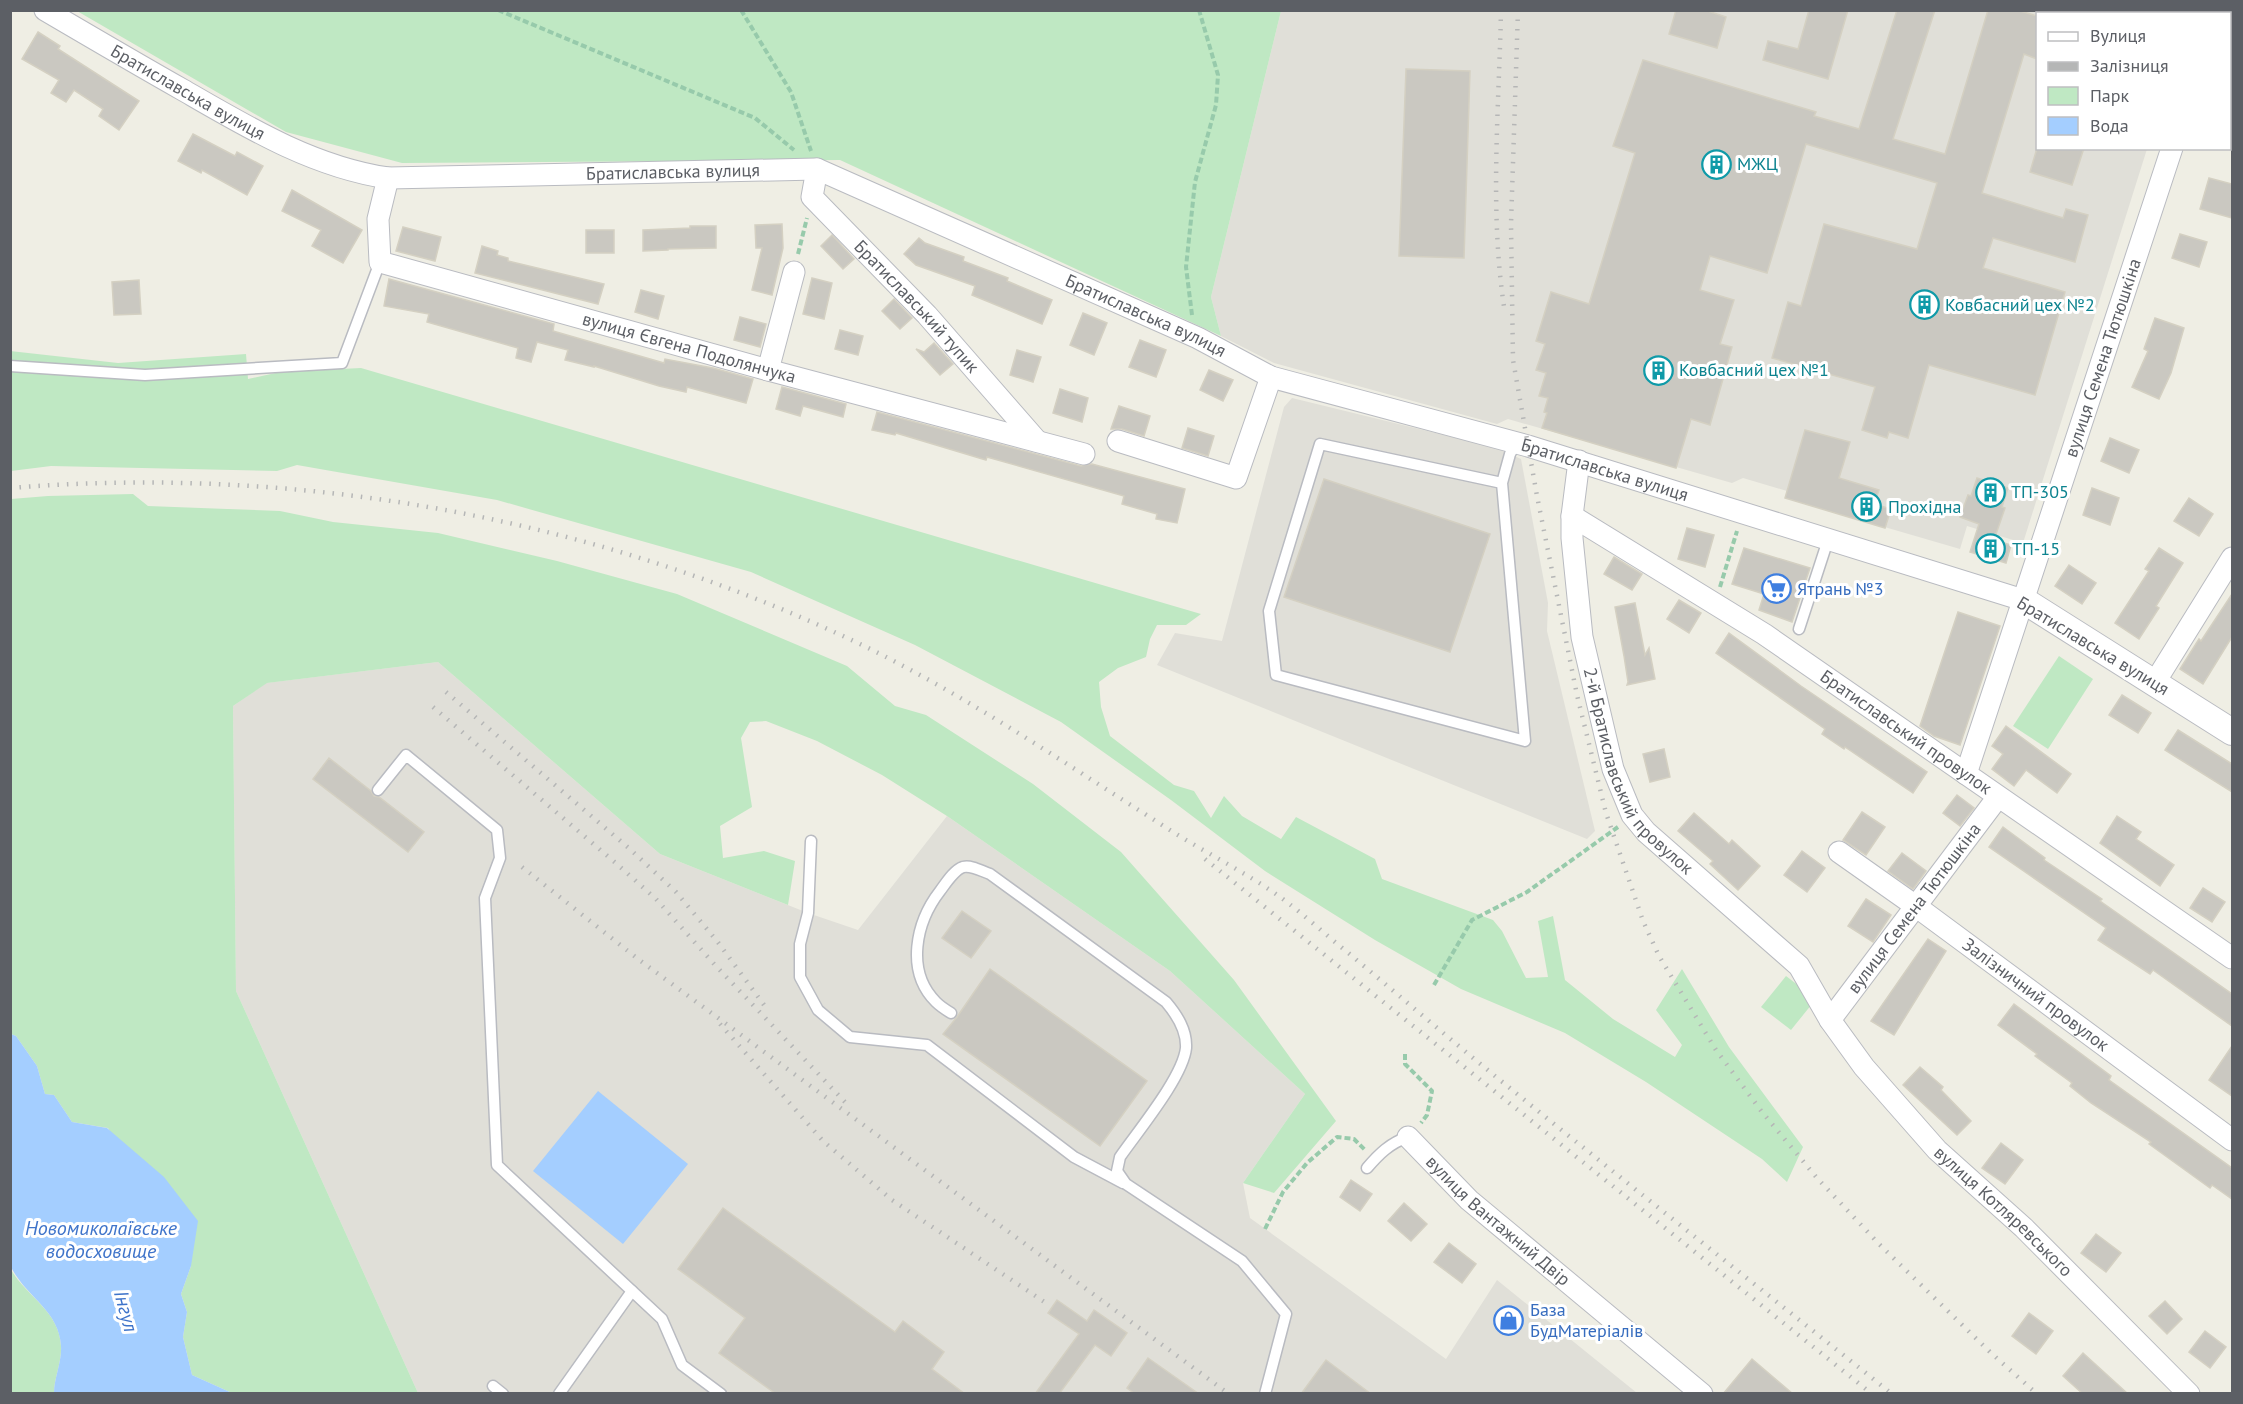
<svg xmlns="http://www.w3.org/2000/svg" width="2243" height="1404" viewBox="0 0 2243 1404" font-family="'PT Sans',sans-serif">
	<style>
		.industrial { fill: #e0dfd8 }
		.green { fill: #bfe8c3 }
		.water { fill: #a4ceff }
		.building { fill: #cac8c1; stroke: #d4d0c2; stroke-width: 1.5 }
		.lines { fill: none; stroke-linecap: round; stroke-linejoin: round }
		.service-casing { stroke: #b9bbc1; stroke-width: 13 }
		.minor-casing { stroke: #b9bbc1; stroke-width: 23 }
		.tertiary-casing { stroke: #b9bbc1; stroke-width: 28 }
		.path { stroke: #97caab; stroke-width: 4; stroke-dasharray: 6 3; stroke-linecap: butt }
		.service { stroke: #fff; stroke-width: 10 }
		.minor { stroke: #fff; stroke-width: 21 }
		.tertiary { stroke: #fff; stroke-width: 26 }
		.rail { stroke: #b5b6b6; stroke-width: 4.5; stroke-dasharray: 1.5 8; stroke-linecap: butt }
		.labels { text-anchor: middle; stroke-width: 6; stroke-linejoin: round; paint-order: stroke }
		.street-label { font-size: 18px; fill: #5c5f65; stroke: #fff }
		.culture-label { font-size: 18px; fill: #0d838f; stroke: #fff; text-anchor: start }
		.shop-label { font-size: 18px; fill: #366cbe; stroke: #fff; text-anchor: start }
		.water-label { font-size: 20px; font-style: italic; fill: #3f74ca; stroke: #fff }
	</style>
	<rect width="100%" height="100%" fill="#efeee4"/>
	<g class="industrial">
		<polygon points="1281,11 2191,11 2190,14 2038,14 2038,148 2147,149 2023,543 1967,526 1960,549 1785,498 1787,491 1743,478 1732,483 1508,419 1497,424 1274,363 1221,336 1211,297"/>
		<polygon points="1292,398 1497,448 1521,459 1548,603 1547,631 1595,831 1587,839 1157,665 1175,633 1222,641 1284,407"/>
		<polygon points="438,662 660,854 808,913 858,930 947,816 1170,971 1305,1094 1243,1183 1250,1218 1446,1359 1497,1280 1637,1393 418,1393 236,991 233,706 266,683"/>
	</g>
	<g class="green">
		<polygon points="77,11 1281,11 1211,297 1221,336 840,160 402,163 286,132"/>
		<polygon points="10,351 118,363 246,354 248,379 280,372 361,368 1201,614 1186,625 1157,625 1150,639 1146,657 1118,668 1099,682 1101,707 1110,736 1174,785 1194,791 1211,818 1224,796 1242,816 1281,839 1296,817 1375,859 1382,879 1493,920 1502,931 1526,978 1548,977 1538,921 1553,916 1565,980 1613,1019 1675,1057 1682,1045 1656,1010 1682,969 1729,1047 1803,1147 1787,1182 1762,1159 1646,1082 1565,1033 1461,989 1375,940 1265,871 1171,800 1061,722 915,645 751,572 497,500 297,465 277,471 51,466 11,471"/>
		<polygon points="133,494 148,506 280,511 333,522 438,533 557,561 677,594 847,666 895,706 926,715 1033,784 1121,852 1234,980 1336,1121 1274,1193 1243,1183 1305,1094 1170,971 947,816 882,775 817,741 766,721 750,722 741,738 752,807 720,826 723,858 764,851 795,861 788,905 660,854 438,662 267,683 233,706 236,991 418,1393 232,1393 192,1375 183,1337 187,1312 181,1294 191,1266 108,1128 72,1122 54,1095 45,1094 37,1066 16,1036 11,1034 11,499 48,496"/>
		<polygon points="2059,656 2093,679 2048,749 2013,726"/>
		<polygon points="1786,976 1816,999 1791,1030 1761,1007"/>
		<path d="M10 1268C26 1297 59 1310 61 1346 62 1362 54 1378 54 1393H11Z"/>
	</g>
	<g class="water">
		<path d="M11 1034 16 1036 37 1066 45 1094 54 1095 72 1122 107 1128 164 1177 198 1221 191 1266 181 1294 187 1312 183 1337 192 1375 232 1393H54C54 1378 62 1362 61 1346 59 1310 26 1297 11 1267Z"/>
		<polygon points="598,1091 688,1164 623,1244 533,1171"/>
	</g>
	<g class="building">
		<polygon points="1676,10 1705,10 1726,17 1717,48 1669,34"/>
		<polygon points="1809,10 1848,10 1828,79 1763,60 1768,41 1798,49"/>
		<polygon points="1897,10 1935,10 1893,139 1945,154 1988,10 2017,10 2037,16 2037,59 2024,54 1982,193 2063,218 2066,209 2088,215 2075,262 1993,238 1983,268 2065,292 2035,395 1929,365 1908,438 1889,432 1887,438 1862,430 1875,387 1772,358 1788,302 1801,306 1824,224 1917,249 1937,183 1806,144 1767,273 1710,256 1700,290 1734,300 1720,344 1732,347 1710,425 1691,419 1676,468 1542,428 1547,413 1544,412 1548,398 1539,396 1546,373 1536,370 1545,344 1536,341 1551,292 1589,304 1635,153 1613,146 1643,60 1816,112 1814,116 1859,129"/>
		<polygon points="38,32 60,46 58,49 139,101 119,130 99,116 103,109 74,90 66,102 51,93 59,80 22,59"/>
		<polygon points="1406,69 1470,71 1464,258 1399,256"/>
		<polygon points="193,134 235,156 237,152 263,166 247,195 202,170 201,173 178,161"/>
		<polygon points="2037,148 2084,148 2072,185 2030,172"/>
		<polygon points="2209,178 2232,184 2232,218 2200,209"/>
		<polygon points="292,190 362,230 343,263 312,246 321,230 282,211"/>
		<polygon points="782,224 783,248 772,295 752,290 762,248 756,248 755,225"/>
		<polygon points="690,226 716,226 716,248 668,249 668,250 643,251 643,230 690,228"/>
		<polygon points="403,227 441,237 435,261 396,251"/>
		<rect x="586" y="230" width="28" height="23"/>
		<polygon points="2180,234 2207,242 2199,267 2172,258"/>
		<polygon points="832,235 854,259 843,269 821,246"/>
		<polygon points="919,238 925,243 964,257 963,261 1008,278 1007,281 1052,300 1042,324 972,295 975,286 916,265 904,254"/>
		<polygon points="482,246 498,251 497,255 508,258 508,261 604,284 598,304 475,273"/>
		<polygon points="812,278 832,283 824,319 803,314"/>
		<polygon points="389,279 554,324 553,331 664,363 665,359 713,368 753,379 746,403 687,387 686,392 659,386 594,366 594,367 565,360 568,350 537,342 531,362 516,358 518,348 427,322 429,314 384,306"/>
		<polygon points="139,280 141,314 114,315 112,282"/>
		<polygon points="641,290 664,296 658,319 635,312"/>
		<polygon points="894,299 912,318 900,329 882,311"/>
		<polygon points="1083,313 1107,323 1094,355 1070,345"/>
		<polygon points="740,317 766,324 760,347 734,340"/>
		<polygon points="2155,318 2184,328 2171,373 2159,399 2132,387 2148,351 2144,349"/>
		<polygon points="840,330 863,336 858,355 835,349"/>
		<polygon points="1140,340 1166,350 1156,377 1129,367"/>
		<polygon points="934,343 953,364 940,375 916,349 924,352"/>
		<polygon points="1017,350 1041,357 1033,382 1010,375"/>
		<polygon points="1209,370 1233,380 1223,401 1200,390"/>
		<polygon points="782,387 846,404 843,417 803,406 800,416 776,409"/>
		<polygon points="1060,389 1088,398 1082,422 1053,413"/>
		<polygon points="1119,406 1150,416 1144,436 1122,429 1111,429"/>
		<polygon points="877,412 1081,466 1092,464 1185,489 1177,523 1156,519 1157,514 1122,504 1124,496 987,457 986,460 896,433 895,435 872,430"/>
		<polygon points="1188,428 1214,436 1208,456 1182,448"/>
		<polygon points="1805,430 1850,442 1839,478 1879,490 1874,504 1891,509 1885,528 1785,498"/>
		<polygon points="2110,438 2139,450 2129,473 2101,461"/>
		<polygon points="1977,478 2008,488 2002,507 2005,508 1994,540 2011,545 2006,563 1970,552 1979,524 1960,517 1968,495 1971,496"/>
		<polygon points="1324,479 1490,534 1450,652 1284,597"/>
		<polygon points="2092,488 2119,498 2110,525 2083,515"/>
		<polygon points="2189,498 2213,514 2199,536 2174,521"/>
		<polygon points="1687,528 1714,535 1705,567 1678,559"/>
		<polygon points="1744,548 1810,568 1792,622 1759,610 1764,594 1732,584"/>
		<polygon points="2159,548 2183,563 2156,606 2159,608 2139,639 2115,623 2149,571 2145,569"/>
		<polygon points="1614,557 1642,574 1632,590 1604,574"/>
		<polygon points="2069,565 2096,583 2082,604 2055,586"/>
		<polygon points="2232,594 2232,637 2203,684 2180,669 2199,639 2201,641"/>
		<polygon points="1679,600 1701,613 1689,633 1667,619"/>
		<polygon points="1635,603 1645,655 1649,648 1655,679 1627,685 1628,682 1624,656 1615,607"/>
		<polygon points="1958,612 2000,626 1960,745 1934,736 1920,726"/>
		<polygon points="1729,633 1801,686 1927,772 1913,793 1845,747 1844,749 1822,734 1825,729 1716,653"/>
		<polygon points="2122,695 2151,713 2138,733 2109,715"/>
		<polygon points="2006,726 2071,774 2057,793 2026,770 2014,786 1992,769 2003,754 1992,746"/>
		<polygon points="2178,730 2232,764 2232,792 2165,750"/>
		<polygon points="1664,749 1670,777 1650,782 1643,754"/>
		<polygon points="329,758 371,791 374,796 379,797 424,832 408,852 313,779"/>
		<polygon points="1957,795 1974,808 1960,826 1943,813"/>
		<polygon points="1862,812 1885,827 1866,855 1843,840"/>
		<polygon points="1694,813 1729,844 1732,840 1760,866 1738,890 1710,864 1713,861 1678,831"/>
		<polygon points="2117,816 2141,832 2136,839 2174,865 2160,886 2100,843"/>
		<polygon points="2003,827 2045,858 2044,860 2102,899 2100,901 2232,994 2232,1026 2153,970 2150,974 2098,940 2106,928 1989,847"/>
		<polygon points="1802,851 1825,868 1807,892 1784,875"/>
		<polygon points="1902,853 1926,871 1913,889 1888,871"/>
		<polygon points="2203,888 2225,902 2212,922 2190,908"/>
		<polygon points="1866,899 1891,915 1873,942 1848,926"/>
		<polygon points="962,911 991,931 971,958 942,938"/>
		<polygon points="1928,939 1946,951 1894,1035 1871,1021"/>
		<polygon points="990,969 1147,1081 1100,1146 943,1034 957,1017"/>
		<polygon points="2014,1004 2111,1076 2109,1080 2232,1168 2232,1199 2212,1185 2210,1188 2149,1144 2151,1142 2091,1103 2070,1086 2072,1083 2035,1056 2037,1054 1998,1025"/>
		<polygon points="2232,1046 2232,1096 2209,1080"/>
		<polygon points="1920,1067 1943,1087 1941,1090 1971,1121 1957,1135 1903,1085"/>
		<polygon points="2001,1143 2023,1160 2005,1184 1982,1168"/>
		<polygon points="1351,1180 1372,1194 1360,1211 1340,1197"/>
		<polygon points="1404,1203 1427,1224 1411,1241 1388,1221"/>
		<polygon points="723,1208 895,1332 903,1321 944,1352 932,1369 965,1394 776,1394 719,1353 745,1318 678,1269"/>
		<polygon points="2096,1234 2121,1253 2106,1272 2081,1253"/>
		<polygon points="1449,1243 1476,1264 1462,1283 1434,1262"/>
		<polygon points="1057,1300 1087,1321 1094,1310 1127,1333 1111,1356 1095,1345 1059,1394 1035,1394 1079,1334 1048,1313"/>
		<polygon points="2165,1301 2182,1319 2167,1334 2149,1316"/>
		<polygon points="2029,1313 2053,1331 2036,1354 2012,1336"/>
		<polygon points="2205,1331 2226,1347 2210,1368 2189,1352"/>
		<polygon points="2083,1353 2128,1394 2083,1394 2063,1376"/>
		<polygon points="1148,1358 1199,1394 1135,1394 1127,1388"/>
		<polygon points="1752,1359 1793,1394 1723,1394"/>
		<polygon points="1326,1360 1371,1394 1301,1394"/>
	</g>
	<g class="lines">
		<defs>
			<g id="service">
				<polyline points="10,366 145,375 342,363 380,262"/>
				<polyline points="1502,483 1320,444 1269,611 1276,675 1525,741 1502,483 1510,454 1516,443"/>
				<polyline points="1799,629 1828,540"/>
				<polyline points="378,790 406,755 497,830 500,858 485,898 497,1165 662,1319 682,1365 721,1394"/>
				<polyline points="811,841 808,913 800,944 800,977 818,1010 850,1037 927,1045 1074,1157 1123,1183"/>
				<path d="M951 1013C946 1010 940 1006 936 1002 905 971 916 922 940 891 946 883 954 870 963 867 972 865 981 871 990 874L1166 1002C1177 1015 1187 1030 1186 1048 1183 1077 1138 1131 1120 1157L1117 1171 1126 1184 1242 1261 1286 1314 1265 1394"/>
				<path d="M1367 1168C1379 1154 1390 1143 1408 1137"/>
				<polyline points="493,1386 503,1394"/>
				<polyline points="559,1394 632,1291"/>
			</g>
			<g id="minor">
				<path id="s1" d="M45 10C91 37 137 64 183 90 247 127 313 167 388 178L817 169 1198 338 1271 377 1528 446 2023 600"/>
				<polyline points="2216,14 2217,10"/>
				<path id="s2" d="M817 169 812 197 927 315 1037 441"/>
				<path id="s3" d="M388 178 378 219 380 262 768 370 1084 454"/>
				<polyline points="768,370 794,272"/>
				<polyline points="1118,441 1236,478 1271,377"/>
				<path id="s4" d="M1579 461 1572 516V538L1582 637 1613 769 1632 815 1646 832 1799 966 1830 1020 1864 1067 1937 1150 2024 1228 2189 1394"/>
				<path id="s5" d="M1572 516 1764 634 2232 958"/>
				<polyline points="2155,682 2232,558"/>
				<path id="s6" d="M1966 774 2172 148"/>
				<path id="s7" d="M1839 852 1917 907 2232 1140"/>
				<path id="s8" d="M1830 1020 1998 797"/>
				<path id="s9" d="M1408 1137 1469 1200 1702 1394"/>
			</g>
			<polyline id="tertiary" points="2023,600 2232,732"/>
		</defs>
		<use href="#service" class="service-casing"/>
		<use href="#minor" class="minor-casing"/>
		<use href="#tertiary" class="tertiary-casing"/>
		<g class="path">
			<polyline points="498,10 755,118 794,150"/>
			<polyline points="741,10 791,92 811,151"/>
			<polyline points="798,254 807,218"/>
			<polyline points="1192,315 1186,267 1195,182 1216,105 1218,75 1199,10"/>
			<polyline points="1720,587 1737,531"/>
			<polyline points="1434,985 1472,920 1527,892 1618,827"/>
			<polyline points="1405,1054 1405,1064 1432,1091 1427,1115 1421,1123"/>
			<polyline points="1265,1229 1283,1192 1307,1163 1337,1137 1354,1139 1365,1150"/>
		</g>
		<use href="#service" class="service"/>
		<use href="#minor" class="minor"/>
		<use href="#tertiary" class="tertiary"/>
		<g class="rail">
			<path d="M1501 10C1499 111 1489 214 1505 313"/>
			<polyline points="1518,10 1511,224 1513,360 1537,496 1577,695 1606,813 1643,921 1659,956 1716,1050 1762,1112 1817,1178 1879,1244 1991,1353 2037,1394"/>
			<path d="M10 488C301 464 599 519 862 645 967 696 1061 761 1159 823 1195 847 1234 866 1270 890 1297 908 1321 931 1346 951 1396 993 1445 1035 1495 1076 1626 1183 1760 1288 1892 1394"/>
			<polyline points="446,692 631,850 676,892 717,941 767,1009"/>
			<polyline points="433,707 618,865 656,899 715,965 845,1102"/>
			<polyline points="1205,859 1872,1394"/>
			<polyline points="522,867 638,959 1229,1394"/>
			<polyline points="720,1024 823,1141 892,1200 1049,1305"/>
		</g>
	</g>
	<defs>
		<symbol id="building-ring" viewBox="-11 -11 22 22"><circle r="9.5" fill="#fff" stroke="#0f9aa8" stroke-width="1.5"/><path d="M-4-6H4V6H1V3H-1V6H-4ZM-2.5-4.3h1.7v1.8h-1.7ZM.8-4.3h1.7v1.8H.8ZM-2.5-1h1.7V.8h-1.7ZM.8-1h1.7V.8H.8Z" fill="#0f9aa8"/></symbol>
		<symbol id="supermarket-ring" viewBox="-11 -11 22 22"><circle r="9.5" fill="#fff" stroke="#3f7fe0" stroke-width="1.5"/><path d="M-6-5.5h2.5l.6 2H6L4.5 2H-2.5L-4.4-4H-6ZM-1.5 3.2a1.3 1.3 0 1 0 .1 0ZM3 3.2a1.3 1.3 0 1 0 .1 0Z" fill="#3f7fe0"/></symbol>
		<symbol id="shop-ring" viewBox="-11 -11 22 22"><circle r="9.5" fill="#fff" stroke="#3f7fe0" stroke-width="1.5"/><path d="M-5-2.5h2.3a2.7 3.5 0 0 1 5.4 0H5L5.5 6h-11ZM-1.5-2.5h3a1.5 2.3 0 0 0-3 0Z" fill="#3f7fe0"/></symbol>
	</defs>
	<g fill-rule="evenodd">
		<use href="#building-ring" x="1700" y="148" width="33" height="33"/>
		<use href="#building-ring" x="1908" y="288" width="33" height="33"/>
		<use href="#building-ring" x="1642" y="354" width="33" height="33"/>
		<use href="#building-ring" x="1974" y="476" width="33" height="33"/>
		<use href="#building-ring" x="1850" y="490" width="33" height="33"/>
		<use href="#building-ring" x="1974" y="532" width="33" height="33"/>
		<use href="#supermarket-ring" x="1760" y="572" width="33" height="33"/>
		<use href="#shop-ring" x="1492" y="1304" width="33" height="33"/>
	</g>
	<g class="labels">
		<g class="street-label">
			<text dy="6" stroke="none"><textPath href="#s1" startOffset="165">Братиславська вулиця</textPath></text>
			<text dy="6" stroke="none"><textPath href="#s1" startOffset="669">Братиславська вулиця</textPath></text>
			<text dy="6" stroke="none"><textPath href="#s2" startOffset="180">Братиславський тупик</textPath></text>
			<text dy="6" stroke="none"><textPath href="#s1" startOffset="1173">Братиславська вулиця</textPath></text>
			<text dy="6" stroke="none"><textPath href="#s3" startOffset="406">вулиця Євгена Подолянчука</textPath></text>
			<text dy="6" stroke="none"><textPath href="#s6" startOffset="438">вулиця Семена Тютюшкіна</textPath></text>
			<text dy="6" stroke="none"><textPath href="#s1" startOffset="1659">Братиславська вулиця</textPath></text>
			<text transform="translate(2093 646) rotate(31)" y="6">Братиславська вулиця</text>
			<text dy="6" stroke="none"><textPath href="#s5" startOffset="398">Братиславський провулок</textPath></text>
			<text dy="6" stroke="none"><textPath href="#s4" startOffset="326">2-й Братиславський провулок</textPath></text>
			<text dy="6" stroke="none"><textPath href="#s8" startOffset="140">вулиця Семена Тютюшкіна</textPath></text>
			<text dy="6" stroke="none"><textPath href="#s7" startOffset="243">Залізничний провулок</textPath></text>
			<text dy="6" stroke="none"><textPath href="#s4" startOffset="909">вулиця Котляревського</textPath></text>
			<text dy="6" stroke="none"><textPath href="#s9" startOffset="123">вулиця Вантажний Двір</textPath></text>
		</g>
		<g class="culture-label">
			<text x="1737" y="170">МЖЦ</text>
			<text x="1945" y="311">Ковбасний цех №2</text>
			<text x="1679" y="376">Ковбасний цех №1</text>
			<text x="2011" y="498">ТП-305</text>
			<text x="1888" y="513">Прохідна</text>
			<text x="2012" y="555">ТП-15</text>
		</g>
		<g class="shop-label">
			<text x="1797" y="595">Ятрань №3</text>
			<text x="1530" y="1316">База<tspan x="1530" dy="21">БудМатеріалів</tspan></text>
		</g>
		<g class="water-label">
			<text x="101" y="1235">Новомиколаївське<tspan x="101" dy="23">водосховище</tspan></text>
			<text transform="translate(126 1311) rotate(75)" y="7">Інгул</text>
		</g>
	</g>
	<rect width="2243" height="1404" fill="none" stroke="#5c5f65" stroke-width="24"/>
	<rect x="2036" y="12" width="195" height="138" fill="#ffffff" stroke="#bebfc1" stroke-width="1.5"/>
	<rect x="2048" y="32" width="30" height="9" fill="#ffffff" stroke="#bebfc1" stroke-width="1.5"/>
	<text x="2090" y="42" font-size="18" fill="#5c5f65">Вулиця</text>
	<rect x="2048" y="62" width="30" height="9" fill="#b5b6b6" stroke="#bebfc1" stroke-width="1.5"/>
	<text x="2090" y="72" font-size="18" fill="#5c5f65">Залізниця</text>
	<rect x="2048" y="87" width="30" height="18" fill="#bfe8c3" stroke="#bebfc1" stroke-width="1.5"/>
	<text x="2090" y="102" font-size="18" fill="#5c5f65">Парк</text>
	<rect x="2048" y="117" width="30" height="18" fill="#a4ceff" stroke="#bebfc1" stroke-width="1.5"/>
	<text x="2090" y="132" font-size="18" fill="#5c5f65">Вода</text>
</svg>
